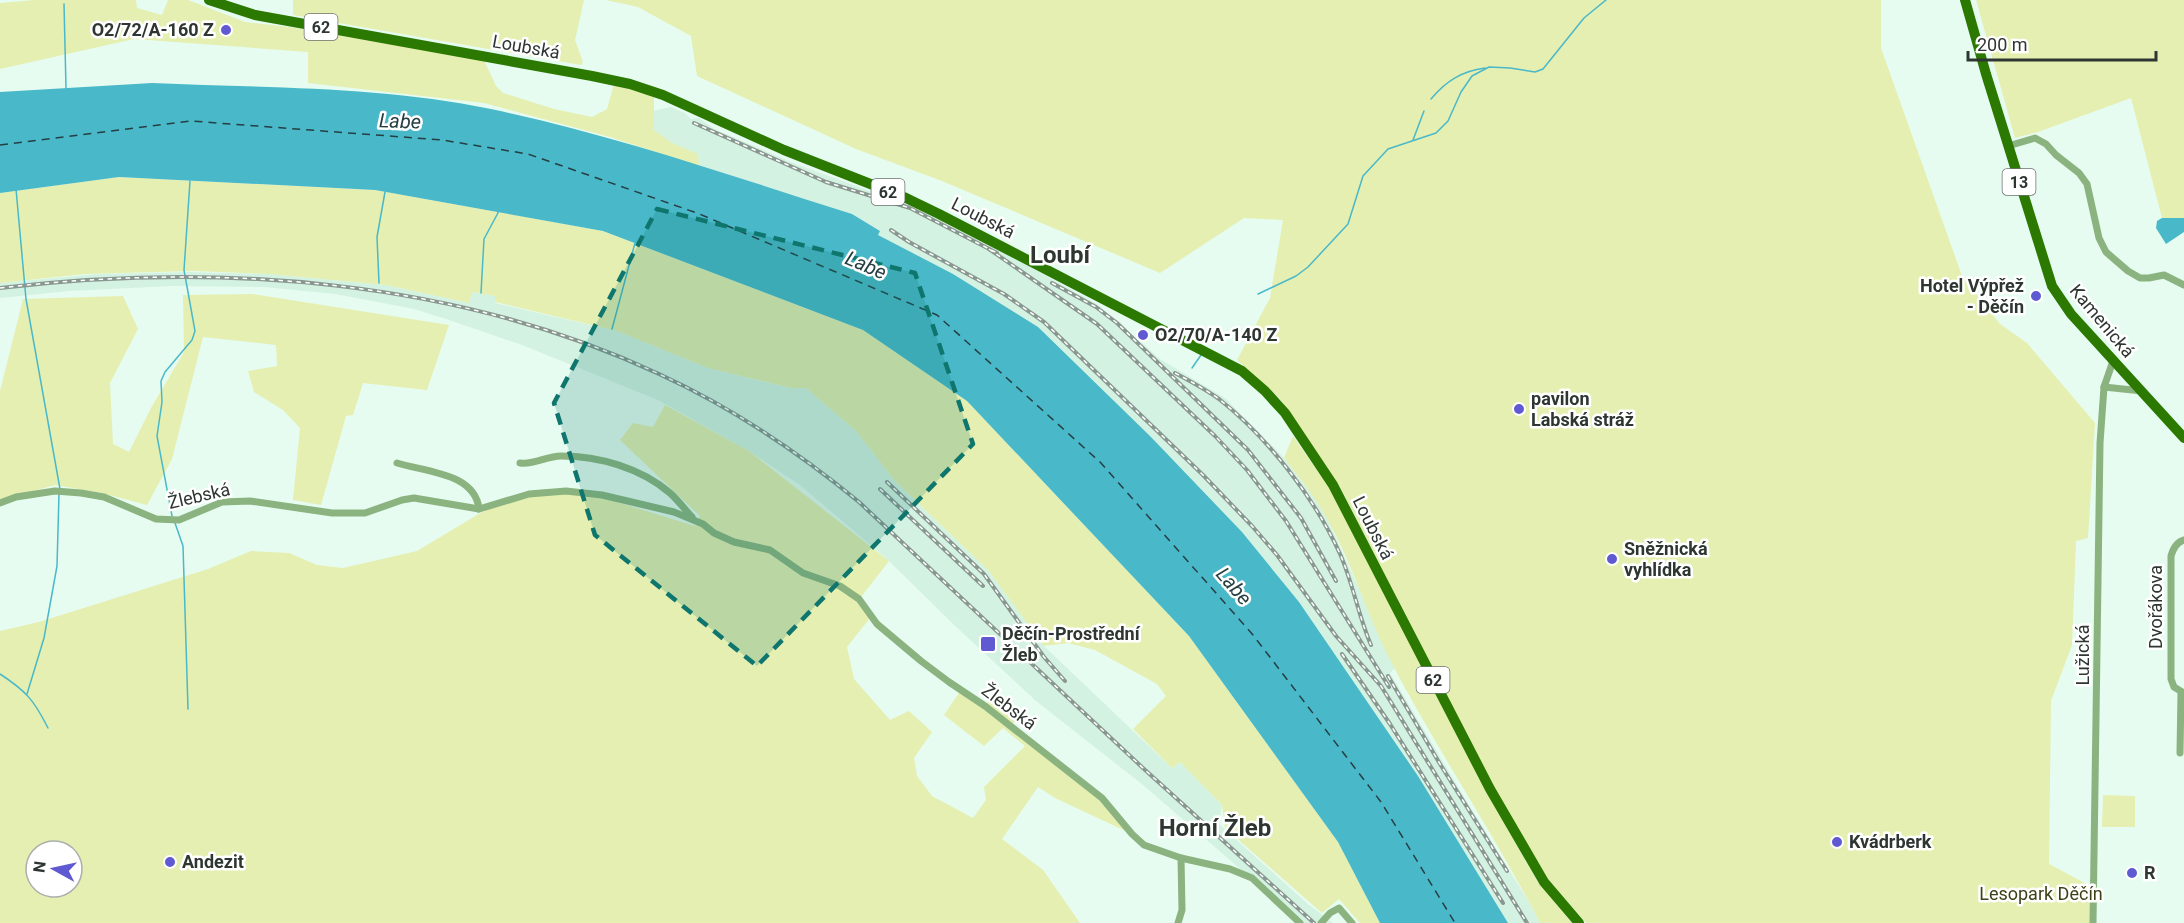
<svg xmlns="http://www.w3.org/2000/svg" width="2184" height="923" viewBox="0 0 2184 923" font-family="Roboto,sans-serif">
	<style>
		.built { fill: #d4f2e2 }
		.green { fill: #e5efb1; fill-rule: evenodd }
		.water { fill: #49b8c9 }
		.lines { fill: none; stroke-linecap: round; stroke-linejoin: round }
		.stream { stroke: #49b8c9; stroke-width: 1.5 }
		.ferry { stroke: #263f43; stroke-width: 1.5; stroke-dasharray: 8 6; stroke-linecap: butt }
		.minor { stroke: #8bb380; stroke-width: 7 }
		.primary { stroke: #2b7900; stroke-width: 10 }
		.rail-casing { stroke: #88978f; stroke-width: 4 }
		.rail { stroke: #fff; stroke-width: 1.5; stroke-dasharray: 4.5; stroke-linecap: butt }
		.marked { fill: #0f766e; fill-opacity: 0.2; stroke: #0f766e; stroke-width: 4.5; stroke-dasharray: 12 8; stroke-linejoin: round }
		.poi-dot { fill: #605ad2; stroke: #fff; stroke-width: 2 }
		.labels { text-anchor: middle; stroke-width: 5; stroke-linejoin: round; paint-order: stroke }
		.shield { fill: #fff; stroke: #6d7270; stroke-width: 1.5 }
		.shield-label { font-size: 16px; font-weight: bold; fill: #2e3632 }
		.poi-label { font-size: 18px; font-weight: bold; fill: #2e3632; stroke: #fff; text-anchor: start }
		.street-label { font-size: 18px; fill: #2e3632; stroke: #fff }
		.park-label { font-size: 18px; fill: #3d4117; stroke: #fff }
		.water-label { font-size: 20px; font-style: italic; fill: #263f43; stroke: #fff }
		.district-label { font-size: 24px; font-weight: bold; fill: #2e3632; stroke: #fff }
	</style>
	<rect width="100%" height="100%" fill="#e6fcf0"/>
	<g class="built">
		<polygon points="671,107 685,113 691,119 699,118 714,129 796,164 916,208 999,250 1097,304 1160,359 1225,398 1284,458 1313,496 1327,518 1395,668 1390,673 1461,792 1529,902 1540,923 1508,923 1418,776 1299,602 1242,532 1151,437 953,274 877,235 880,231 852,214 645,148 653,111"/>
		<polygon points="191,272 269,274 386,285 469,303 472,292 496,296 495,303 617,331 708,368 790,388 806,388 856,431 895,481 988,570 1044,646 1172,768 1180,762 1222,805 1219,824 1308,904 1333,923 1299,923 1231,861 1143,785 1036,701 953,624 889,561 800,485 749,451 658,400 522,345 446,319 414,309 335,294 264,287 172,286 69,291 0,298 0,283 98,274"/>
	</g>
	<g class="green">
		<polygon points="35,0 136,0 137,8 162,15 168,0 188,0 245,22 289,27 484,60 496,86 503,93 554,109 592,117 607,109 614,84 654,97 654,130 672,143 698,154 699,166 610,137 484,103 308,83 308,52 134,39 0,69 0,3"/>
		<polygon points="293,0 584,0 575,40 583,62 581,65 293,15"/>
		<polygon points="606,0 1881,0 1881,48 1962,276 2000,324 2027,343 2095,423 2088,538 2076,541 2072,645 2051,701 2049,864 2094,888 2093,923 1586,923 1546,877 1494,787 1340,487 1281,400 1237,360 1270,298 1283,220 1244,218 1160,273 942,181 856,149 697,76 691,36 638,7"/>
		<polygon points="1976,0 2184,0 2184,218 2162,218 2131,98 2038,132 2015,138"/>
		<polygon points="119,177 375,190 603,231 863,330 967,401 1189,636 1338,842 1380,923 1360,923 1339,899 1322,913 1225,828 1222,805 1180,762 1172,768 1133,729 1166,696 1157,684 1095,650 1068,643 1044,646 988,570 895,481 856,431 806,388 791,388 708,368 617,331 495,302 495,296 472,292 469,303 386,285 269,274 194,271 85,274 0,283 0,193"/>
		<polygon points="253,294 449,325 427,390 363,383 353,415 346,416 321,505 293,500 300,428 283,410 254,392 248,371 277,366 276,345 203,337 172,459 147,505 102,493 55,485 0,500 0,391 23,299 123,296 138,329 110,383 113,444 129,452 151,408 184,352 183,295"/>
		<path d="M665 405 749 451 889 561 858 601 870 618 847 647 854 679 890 720 909 711 932 732 914 758 917 776 932 796 973 818 986 800 984 787 1025 746 1003 728 984 746 944 715 961 690 985 706 995 694 1019 716 1011 726 1102 798 1132 834 1055 798 1038 787 1002 839 1043 870 1080 923H0V631L39 622 208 569 251 551 289 553 317 565 343 568 417 551 492 506 544 492 601 497 695 526 700 516 620 440 633 423 653 427ZM36 851H72V887H36Z"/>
		<path d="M1293 436 1330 489 1483 786 1537 881 1572 923H1540C1493 831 1434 746 1387 654 1365 609 1351 560 1326 517 1314 496 1299 477 1284 458Z"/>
		<polygon points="2103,795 2135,796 2135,827 2102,827"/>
	</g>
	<g class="water">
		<path d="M152 83C265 88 380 86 491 109 614 135 732 176 852 214L880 231 878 235 953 274 1038 327 1151 437 1242 532 1299 602 1418 776 1508 923H1380L1338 842 1189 636 967 401 863 330 603 231 375 190 119 177 0 193V92Z"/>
		<polygon points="2162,218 2184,218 2184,232 2166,244 2156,228 2157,221"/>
	</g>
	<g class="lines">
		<g class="stream">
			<polyline points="64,4 66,88"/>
			<path d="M1431 99C1446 81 1462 71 1485 68"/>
			<polyline points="1413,140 1424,111"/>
			<polyline points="16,189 26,299 60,489"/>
			<polyline points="379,283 377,237 385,192"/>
			<polyline points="481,293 484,239 499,211"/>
			<polyline points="1258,294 1296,276 1308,267 1348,224 1363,176 1388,149 1436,133 1448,121 1461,92 1472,76 1489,67 1510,68 1535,72 1543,69 1584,18 1606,0"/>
			<polyline points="612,329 635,243"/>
			<polyline points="1192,368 1201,355"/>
			<polyline points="172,516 157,436 162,402 161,381 165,372 192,340 195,331 184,270 190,181"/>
			<polyline points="175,523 183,546 188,709"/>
			<path d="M0 674C26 691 34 700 48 728"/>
			<polyline points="27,694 44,638 57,566 59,494"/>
		</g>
		<polyline class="ferry" points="0,145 191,121 442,140 528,154 697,213 937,315 1101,463 1253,635 1381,802 1455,923"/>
		<g class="minor">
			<polyline points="2008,146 2035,138 2046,144 2056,155 2079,173 2087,184 2099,238 2106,252 2128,271 2140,278 2149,278 2164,275 2184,285"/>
			<polyline points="2104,387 2142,391"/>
			<path d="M397 463C426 472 475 473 479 509"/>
			<path d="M520 463C535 465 546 456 561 456 599 456 641 468 670 493 678 500 685 510 692 517"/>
			<polyline points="0,503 16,497 55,491 81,493 104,497 156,519 179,520 222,502 250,501 332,513 365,513 402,500 414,498 479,509 529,494 566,491 602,495 674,512 703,524 714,533 734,542 770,550 803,573 840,586 859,599 877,624 921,661 949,682 985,706 1102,798 1132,834 1144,845 1181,858 1230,869 1252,878 1300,923"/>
			<path d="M2184 540C2176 542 2173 549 2171 556V679L2174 687 2184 693"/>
			<polyline points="2180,753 2181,693"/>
			<polyline points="1178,923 1182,910 1181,858"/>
			<polyline points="1321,923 1330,913 1339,908 1352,923"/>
			<polyline points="2093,923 2100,443 2104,387 2113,361"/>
		</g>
		<g class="primary">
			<polyline points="209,0 255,15 592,76 630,84 663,95 784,150 906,198 939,214 1242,371 1265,391 1285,413 1333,485 1490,789 1544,882 1579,923"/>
			<polyline points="1965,0 1986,74 2052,286 2071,314 2184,438"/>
		</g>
		<defs>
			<g id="rail">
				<polyline points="694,123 826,182 910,208 997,253"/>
				<polyline points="891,230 909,242 1004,294 1044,322 1203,475 1252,526 1277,555 1336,636 1381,686 1527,923"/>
				<polyline points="989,249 1097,324 1215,436 1247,470 1286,521 1389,687"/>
				<polyline points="1052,283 1096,307 1117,323 1248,450 1301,518 1336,581"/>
				<path d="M0 288C219 262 456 279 659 374 731 407 797 451 859 502L1144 769 1314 923"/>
				<path d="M1175 373C1190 381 1205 389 1219 399 1267 437 1315 498 1340 554 1353 583 1358 615 1371 645"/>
				<polyline points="887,482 984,574 1044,657 1065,681"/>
				<polyline points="880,489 983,586"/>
				<polyline points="1342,654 1390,724 1503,903"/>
				<polyline points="1388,676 1440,764 1507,871"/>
			</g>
		</defs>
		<use href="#rail" class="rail-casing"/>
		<use href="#rail" class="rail"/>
	</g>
	<path class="marked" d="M657 209 915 273 973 444 757 666 595 535 554 403Z"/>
	<g class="poi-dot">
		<circle cx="226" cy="30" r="6"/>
		<circle cx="2036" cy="296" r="6"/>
		<circle cx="1143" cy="335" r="6"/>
		<circle cx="1519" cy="409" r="6"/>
		<circle cx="1612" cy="559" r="6"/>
		<rect x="980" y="636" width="16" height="16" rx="3"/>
		<circle cx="1837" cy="842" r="6"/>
		<circle cx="170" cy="862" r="6"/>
		<circle cx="2132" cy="873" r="6"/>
	</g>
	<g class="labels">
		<g class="shield">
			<rect x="304.5" y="14" width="33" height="26" rx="4.5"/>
			<rect x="2002.5" y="169" width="33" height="26" rx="4.5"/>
			<rect x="871.5" y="179" width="33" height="26" rx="4.5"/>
			<rect x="1416.5" y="667" width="33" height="26" rx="4.5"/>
		</g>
		<g class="shield-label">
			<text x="321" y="33">62</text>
			<text x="2019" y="188">13</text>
			<text x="888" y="198">62</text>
			<text x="1433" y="686">62</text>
		</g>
		<g class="poi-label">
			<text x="214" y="36" text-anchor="end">O2/72/A-160 Z</text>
			<text x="2024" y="292" text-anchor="end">Hotel Výpřež<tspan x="2024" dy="21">- Děčín</tspan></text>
			<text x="1155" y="341">O2/70/A-140 Z</text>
			<text x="1531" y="405">pavilon<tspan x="1531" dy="21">Labská stráž</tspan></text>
			<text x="1624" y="555">Sněžnická<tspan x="1624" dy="21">vyhlídka</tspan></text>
			<text x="1002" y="640">Děčín-Prostřední<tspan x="1002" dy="21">Žleb</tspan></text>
			<text x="1849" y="848">Kvádrberk</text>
			<text x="182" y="868">Andezit</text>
			<text x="2144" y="879">R</text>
		</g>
		<g class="street-label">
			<text transform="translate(526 47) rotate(10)" y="6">Loubská</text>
			<text transform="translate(983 218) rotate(27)" y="6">Loubská</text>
			<text transform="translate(2102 321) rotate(50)" y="6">Kamenická</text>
			<text transform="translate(199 496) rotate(-13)" y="6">Žlebská</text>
			<text transform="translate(1373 528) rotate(63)" y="6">Loubská</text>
			<text transform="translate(2156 607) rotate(-90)" y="6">Dvořákova</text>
			<text transform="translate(2083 655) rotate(-90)" y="6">Lužická</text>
			<text transform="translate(1009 707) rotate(37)" y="6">Žlebská</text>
		</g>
		<g class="park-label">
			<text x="2041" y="900">Lesopark Děčín</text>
		</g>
		<g class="water-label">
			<text transform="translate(400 121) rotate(2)" y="7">Labe</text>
			<text transform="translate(866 265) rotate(23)" y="7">Labe</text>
			<text transform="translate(1234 586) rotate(49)" y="7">Labe</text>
		</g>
		<g class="district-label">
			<text x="1060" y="263">Loubí</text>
			<text x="1215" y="836">Horní Žleb</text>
		</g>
	</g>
	<g transform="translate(54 869) rotate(278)"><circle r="28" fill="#ffffff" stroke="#abafad" stroke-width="1.5"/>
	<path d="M0-4.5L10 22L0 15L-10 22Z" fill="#605ad2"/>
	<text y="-9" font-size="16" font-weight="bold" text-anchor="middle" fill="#2e3632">N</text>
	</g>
	<path d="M1968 51v9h188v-9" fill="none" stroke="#2e3632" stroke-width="3"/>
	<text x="1977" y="51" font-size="18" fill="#2e3632" stroke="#ffffff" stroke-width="4.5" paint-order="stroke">200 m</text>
</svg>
